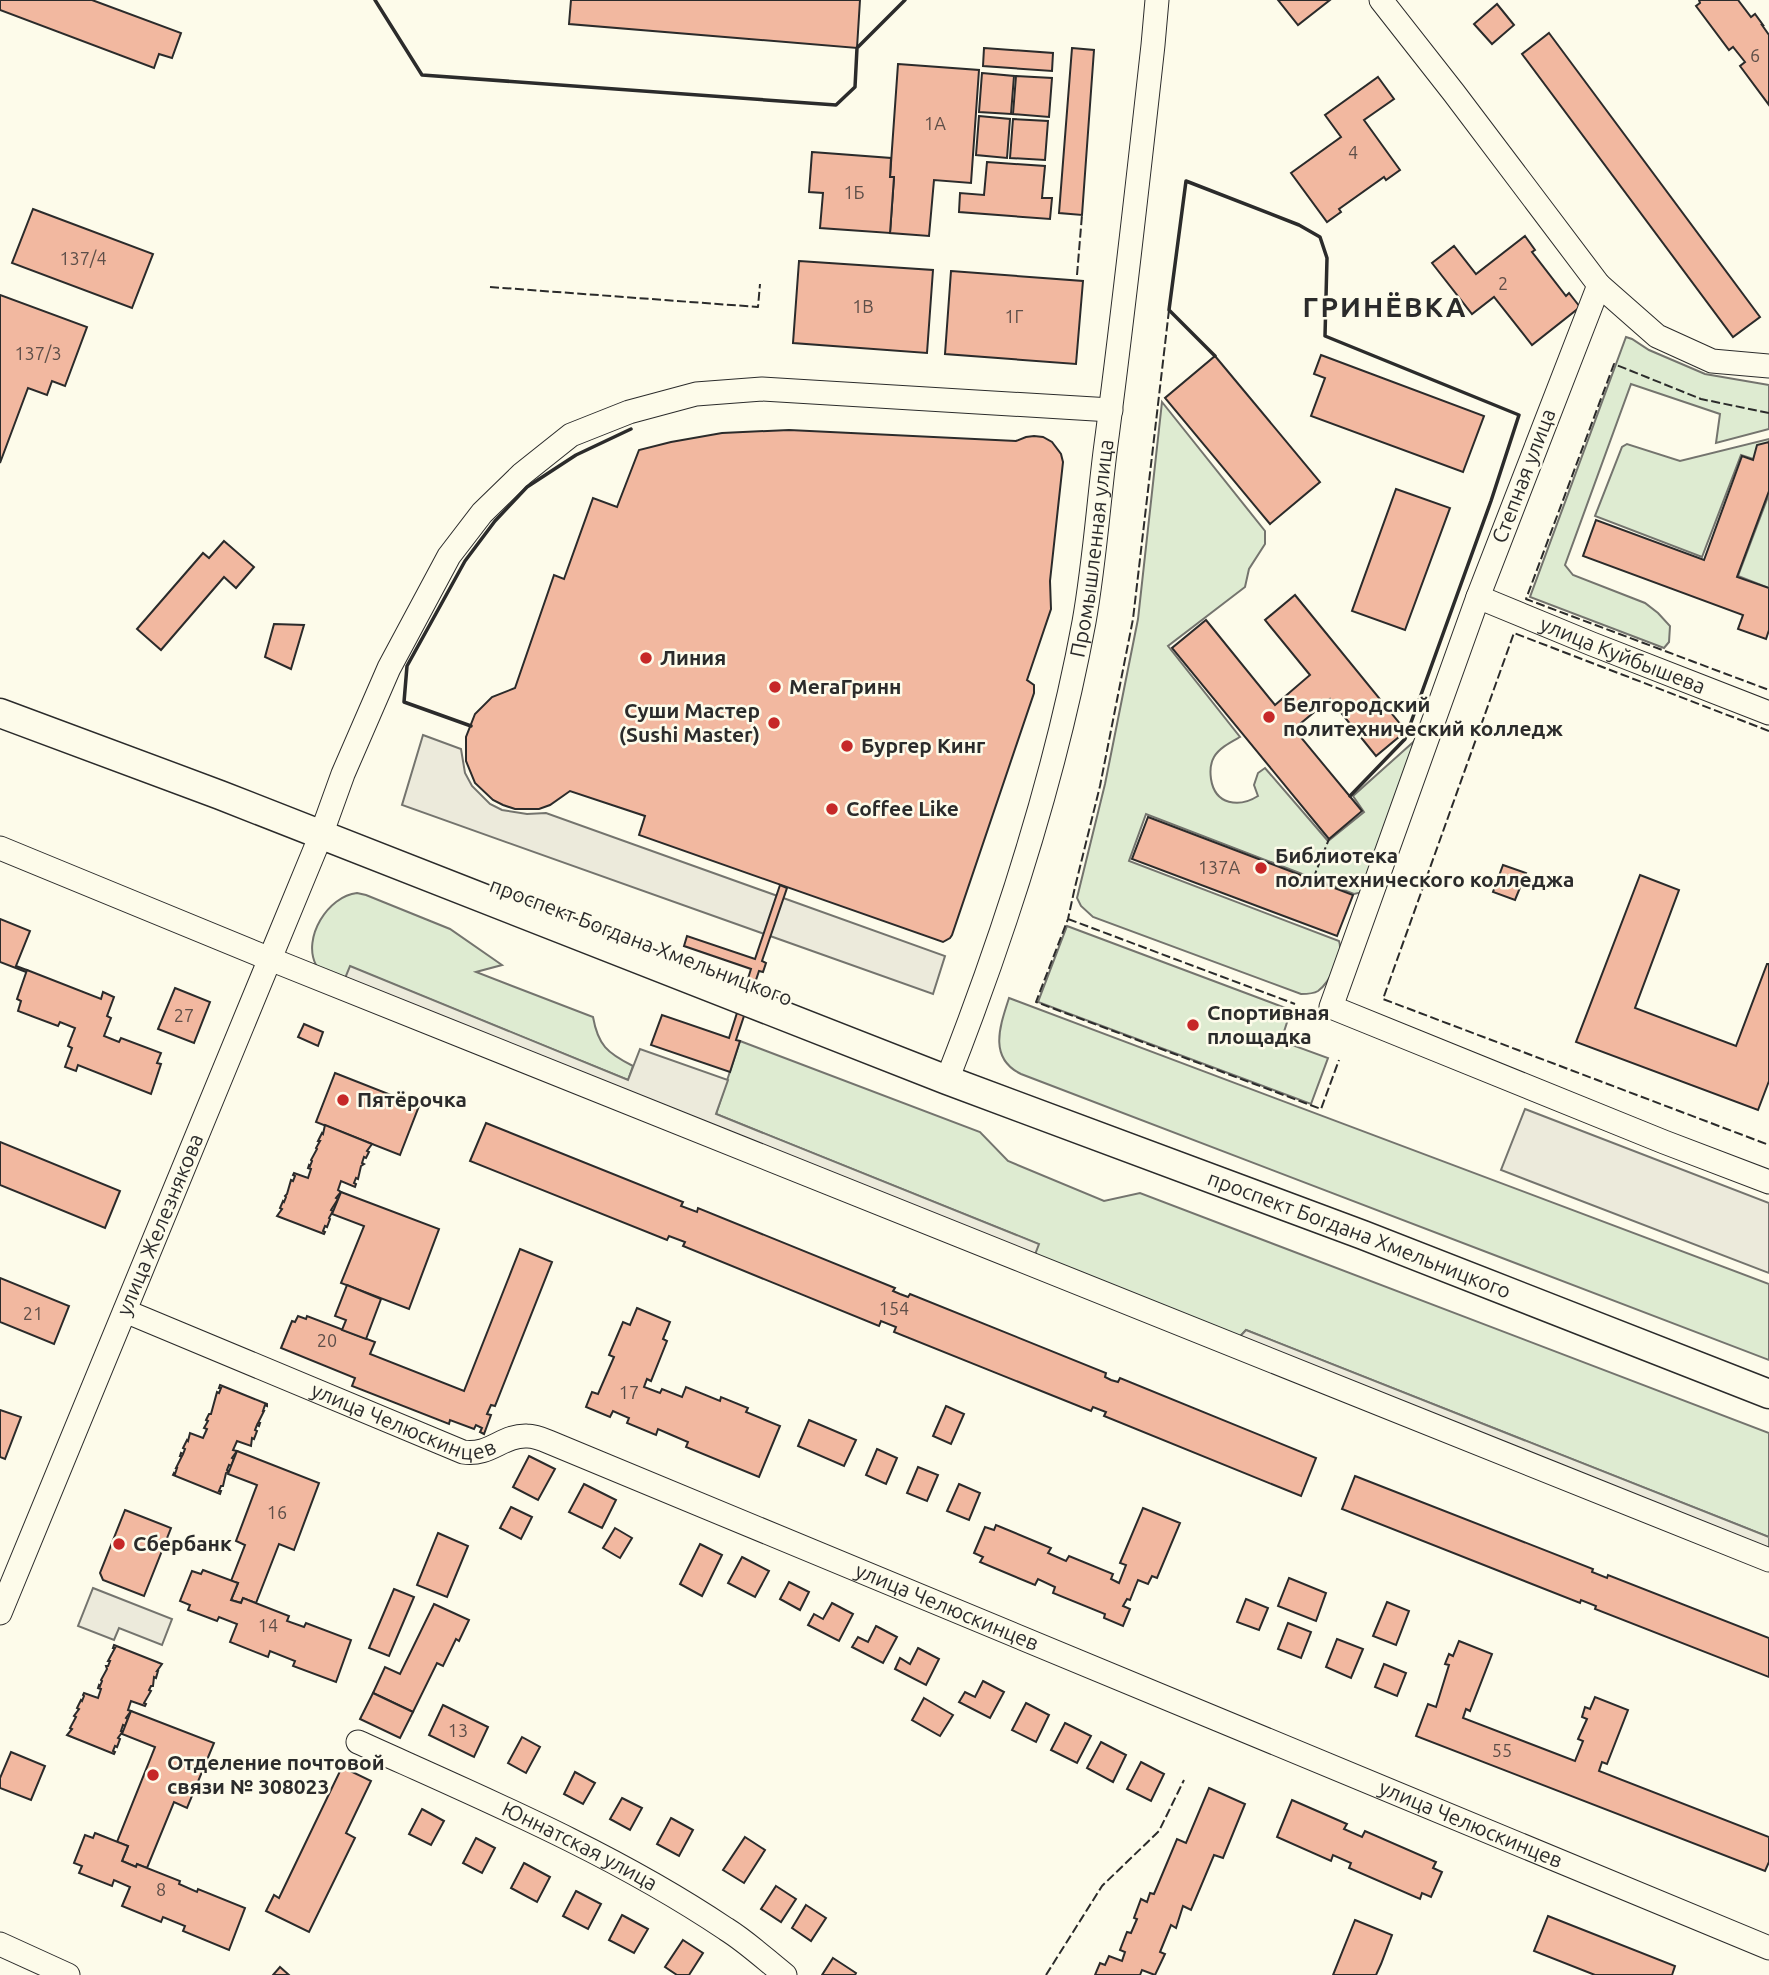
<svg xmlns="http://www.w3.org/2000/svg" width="1769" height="1975" viewBox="0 0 1769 1975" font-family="Ubuntu,sans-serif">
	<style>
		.green { fill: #deebd1; stroke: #74746e; stroke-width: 2 }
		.parking { fill: #eceadb; stroke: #74746e; stroke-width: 2 }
		.building { fill: #f2b8a0; stroke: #2b2b2b; stroke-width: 2 }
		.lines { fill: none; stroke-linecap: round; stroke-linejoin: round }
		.minor-casing { stroke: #2b2b2b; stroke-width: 25 }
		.major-casing { stroke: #2b2b2b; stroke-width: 31 }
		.minor { stroke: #fdfbea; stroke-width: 23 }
		.major { stroke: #fdfbea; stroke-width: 28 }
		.fence { stroke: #2b2b2b; stroke-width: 2; stroke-dasharray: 9 3.5; stroke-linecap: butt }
		.wall { stroke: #2b2b2b; stroke-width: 3.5 }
		.poi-dot { fill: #c62828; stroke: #fdfbea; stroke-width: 2.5 }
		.labels { text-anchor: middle; stroke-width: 5; stroke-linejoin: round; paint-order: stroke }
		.number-label { font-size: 18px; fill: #5d4e48 }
		.street-label { font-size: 21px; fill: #2b2b2b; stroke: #fdfbea }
		.poi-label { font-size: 21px; font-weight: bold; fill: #2b2b2b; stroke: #fdfbea; text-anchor: start }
		.district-label { font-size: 28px; font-weight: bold; letter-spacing: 2px; fill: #2b2b2b; stroke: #fdfbea }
	</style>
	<rect width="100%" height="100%" fill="#fdfbea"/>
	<g class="green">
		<polygon points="1626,337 1632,339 1649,350 1705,374 1769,385 1769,429 1716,443 1720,414 1631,384 1565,565 1573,575 1645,603 1658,613 1670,626 1669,642 1664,648 1530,597"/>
		<path d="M1162 402 1265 531V544L1249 569 1245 587 1168 646 1240 737C1231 742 1219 748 1214 757 1210 764 1210 772 1211 779 1215 805 1239 808 1258 796L1254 785 1258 773 1265 768 1328 841 1364 812 1353 796 1420 736 1363 892 1354 894 1146 814 1129 861 1339 941C1344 955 1329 983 1318 991 1313 994 1307 994 1301 994L1093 917 1081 906 1077 898 1105 784 1138 619Z"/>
		<polygon points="1769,439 1769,464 1741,455 1702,557 1595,516 1622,447 1627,444 1680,461"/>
		<polygon points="1769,494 1769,588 1738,576"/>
		<path d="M357 893 366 895 450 929 502 965 476 972 593 1017C598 1045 607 1053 633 1066L628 1080 351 967 343 985C334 979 321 975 316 965 302 938 328 896 357 893Z"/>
		<polygon points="1067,926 1291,1010 1281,1041 1328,1058 1311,1104 1038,1002"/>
		<path d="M1009 998 1769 1284V1360L1021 1074C988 1058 1000 1026 1009 998Z"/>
		<polygon points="740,1041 980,1132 1008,1161 1104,1201 1140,1193 1769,1433 1769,1537 1246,1330 1234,1343 1033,1260 1038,1244 716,1114"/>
	</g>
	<g class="parking">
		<polygon points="423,735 461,749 465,773 472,786 490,804 502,810 527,814 546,813 945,956 933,994 402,805"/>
		<polygon points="350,966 628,1080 640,1049 728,1080 716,1114 1039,1244 1031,1265 341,988"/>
		<polygon points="1525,1109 1769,1203 1769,1273 1501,1170"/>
		<polygon points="1246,1330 1769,1537 1769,1560 1232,1345"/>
		<polygon points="93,1588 172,1619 162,1645 119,1628 114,1640 78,1626"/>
	</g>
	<g class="building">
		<polygon points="0,0 92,0 181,33 172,58 159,54 154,68 0,10"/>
		<polygon points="571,0 860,0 857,48 569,24"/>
		<polygon points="1278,0 1330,0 1298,25"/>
		<polygon points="1699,0 1738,0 1751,17 1755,14 1763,25 1762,25 1769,35 1769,105 1740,66 1745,62 1733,47 1729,50 1696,6 1700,3"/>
		<polygon points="1497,4 1514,25 1492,44 1474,24"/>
		<polygon points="1549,33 1760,317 1733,337 1522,54"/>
		<polygon points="984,48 1053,53 1052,71 983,66"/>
		<polygon points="1072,48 1094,50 1082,215 1059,213"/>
		<polygon points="898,64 979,70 971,183 934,180 929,236 890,233 894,177 890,177"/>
		<polygon points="982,73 1014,76 1011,114 979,112"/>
		<polygon points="1016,76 1052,78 1049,117 1013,114"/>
		<polygon points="1378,77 1394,99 1364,120 1400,170 1386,180 1384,177 1339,209 1341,212 1327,222 1291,173 1341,137 1325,115"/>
		<polygon points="979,116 1010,119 1007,158 976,155"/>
		<polygon points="1013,119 1048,121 1045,160 1010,158"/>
		<polygon points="812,152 891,158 890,177 894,177 890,233 820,228 823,193 809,192"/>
		<polygon points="987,162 1045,166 1042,198 1052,198 1050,219 959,212 960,193 984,195"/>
		<polygon points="33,209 153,254 132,308 12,263"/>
		<polygon points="1525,236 1535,250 1532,252 1566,296 1569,293 1580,307 1532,345 1494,297 1472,314 1432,263 1454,246 1476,274"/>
		<polygon points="799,261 933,270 927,353 793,343"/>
		<polygon points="951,271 1083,281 1076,364 945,354"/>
		<polygon points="0,295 87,327 65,386 52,381 47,395 28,388 0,463"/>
		<polygon points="1321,355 1484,416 1463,472 1311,416 1325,378 1314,374"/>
		<polygon points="1215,356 1320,482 1270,524 1165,398"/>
		<polygon points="789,430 1016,441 1026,437 1034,436 1043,437 1052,442 1061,454 1063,462 1050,581 1051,609 1027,680 1034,685 1034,693 952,935 950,938 943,942 639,835 645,816 570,791 550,805 539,809 515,809 503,805 493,800 475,783 466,761 466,737 475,714 492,697 515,688 554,575 564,579 593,498 617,507 639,450 671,442 722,433"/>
		<polygon points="1769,442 1769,491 1737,577 1769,588 1769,630 1766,639 1738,629 1743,615 1583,556 1596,520 1704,560 1742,456 1753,460 1757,445"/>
		<polygon points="1396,489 1450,508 1405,630 1352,611"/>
		<polygon points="224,541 254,567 236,588 224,577 161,650 137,629 203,553 209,558"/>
		<polygon points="1295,595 1406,731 1376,756 1330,699 1294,729 1362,811 1329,839 1172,648 1206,620 1275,705 1310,675 1265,620"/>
		<polygon points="274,624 304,625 291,669 265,657"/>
		<polygon points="1148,817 1353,895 1337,936 1132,859"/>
		<polygon points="1503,865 1526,873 1515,900 1493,892"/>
		<polygon points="1640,875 1679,890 1635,1008 1736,1046 1767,964 1769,964 1769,1081 1758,1110 1576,1042"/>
		<polygon points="780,885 787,888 762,961 766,963 763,972 759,971 736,1040 740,1041 730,1072 651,1045 662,1015 729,1038 751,969 684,946 687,936 755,959"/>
		<polygon points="0,919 30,931 16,966 27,970 26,972 0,962"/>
		<polygon points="27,970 101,999 103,992 114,997 107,1016 111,1018 104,1036 119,1042 121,1038 161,1053 157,1063 161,1064 151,1094 78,1065 76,1071 65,1067 72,1048 68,1046 75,1028 60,1022 58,1026 18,1011 21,1001 17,999"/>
		<polygon points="175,988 210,1002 194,1043 158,1029"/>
		<polygon points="304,1024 323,1032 318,1046 298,1037"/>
		<polygon points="335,1073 419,1106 400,1155 316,1122"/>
		<polygon points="486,1123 683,1202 681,1206 697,1212 698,1208 895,1288 893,1291 900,1294 908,1297 910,1294 1106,1373 1105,1377 1111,1380 1118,1382 1120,1378 1316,1458 1301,1496 1104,1416 1106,1412 1093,1407 1091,1411 894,1332 896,1327 881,1321 879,1326 683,1246 685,1242 669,1236 667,1240 470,1161"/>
		<polygon points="325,1125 372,1144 367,1151 369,1152 366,1158 364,1157 362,1163 364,1164 361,1166 358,1179 356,1178 354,1183 356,1184 355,1187 341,1181 338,1190 341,1192 336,1198 338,1199 331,1210 333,1211 329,1218 330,1219 327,1227 325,1226 323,1231 325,1232 324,1234 277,1216 282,1209 280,1208 283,1201 284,1202 286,1197 285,1196 287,1194 291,1180 293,1181 295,1176 293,1175 294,1173 308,1178 311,1169 308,1168 309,1165 310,1166 312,1161 311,1160 317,1149 316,1148 320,1141 318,1141 322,1133 323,1134"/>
		<polygon points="0,1142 120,1191 105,1228 0,1185"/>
		<polygon points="341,1192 439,1229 409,1309 341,1283 364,1226 332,1214"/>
		<polygon points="520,1249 552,1262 495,1406 491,1405 487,1414 491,1415 484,1434 480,1432 482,1428 476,1425 474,1429 450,1420 449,1424 352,1386 355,1378 281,1348 292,1321 295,1322 298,1316 306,1319 307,1316 375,1342 370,1354 464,1391"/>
		<polygon points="0,1278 69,1306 54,1344 0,1322"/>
		<polygon points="347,1285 381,1299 366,1339 342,1330 346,1320 335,1316"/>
		<polygon points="637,1308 670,1322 663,1339 667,1341 651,1381 647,1379 644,1387 660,1393 662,1389 682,1397 686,1387 720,1401 721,1397 748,1408 746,1412 780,1426 759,1477 686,1447 688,1442 667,1433 658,1429 656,1435 627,1423 629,1418 613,1411 610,1417 586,1407 592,1392 598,1394 614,1357 609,1355 623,1322 630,1325"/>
		<polygon points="220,1385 267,1404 267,1406 265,1405 263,1411 264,1411 258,1423 260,1423 259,1426 257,1425 255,1430 257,1431 254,1439 252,1438 251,1446 237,1441 233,1450 237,1451 232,1458 234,1459 231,1466 229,1465 227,1470 229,1471 226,1473 223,1486 221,1486 219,1491 221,1491 220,1494 173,1475 174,1473 175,1474 177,1468 176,1468 182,1456 180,1456 181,1453 183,1454 185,1449 183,1448 187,1440 188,1441 190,1433 203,1438 207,1429 204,1428 208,1421 206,1420 209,1414 211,1414 217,1392 219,1393 221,1388 219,1388"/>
		<polygon points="946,1406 964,1414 951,1444 933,1436"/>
		<polygon points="0,1410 21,1417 5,1459 0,1457"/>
		<polygon points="809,1420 856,1440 844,1466 798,1446"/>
		<polygon points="877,1449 897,1458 886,1484 866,1475"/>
		<polygon points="237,1451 319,1483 294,1550 279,1544 256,1603 243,1598 241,1603 231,1600 238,1583 231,1581 245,1545 236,1541 257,1485 228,1474"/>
		<polygon points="529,1456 555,1469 538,1500 513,1487"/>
		<polygon points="918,1467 938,1475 927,1501 907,1493"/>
		<polygon points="1355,1476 1593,1569 1592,1572 1607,1578 1608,1575 1769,1638 1769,1677 1595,1609 1596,1606 1581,1600 1580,1603 1342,1509"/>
		<polygon points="584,1484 616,1500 602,1528 569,1512"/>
		<polygon points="959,1484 980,1493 969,1520 947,1511"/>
		<polygon points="511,1507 532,1517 521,1539 500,1528"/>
		<polygon points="1143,1508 1180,1523 1157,1578 1152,1576 1148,1584 1138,1580 1130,1600 1127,1599 1123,1606 1130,1609 1123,1626 1104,1618 1105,1614 1053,1593 1055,1587 1038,1579 1035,1585 980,1562 983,1557 974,1553 985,1527 994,1530 996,1525 1051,1548 1048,1553 1066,1561 1069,1556 1113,1574 1111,1579 1119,1583 1126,1565 1120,1563"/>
		<polygon points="125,1510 171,1528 144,1596 103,1580 100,1573"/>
		<polygon points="615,1528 632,1538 620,1558 603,1548"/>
		<polygon points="438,1533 468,1546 447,1597 417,1585"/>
		<polygon points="700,1544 722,1555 702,1596 680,1584"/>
		<polygon points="742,1557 769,1571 755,1597 728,1583"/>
		<polygon points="203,1570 238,1583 231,1600 241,1603 243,1598 289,1616 287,1621 304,1627 306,1623 351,1640 336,1682 293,1666 295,1661 270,1651 268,1657 230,1642 237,1624 219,1617 217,1621 188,1610 190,1605 180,1601 192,1571 201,1574"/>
		<polygon points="1289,1578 1326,1593 1316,1621 1278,1606"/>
		<polygon points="789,1582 809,1592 800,1610 780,1599"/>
		<polygon points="394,1589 414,1597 389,1656 369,1648"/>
		<polygon points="1246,1599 1268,1608 1259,1630 1237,1622"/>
		<polygon points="1387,1602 1409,1611 1396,1645 1373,1636"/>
		<polygon points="832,1603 853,1614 839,1641 808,1625 814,1614 823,1619"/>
		<polygon points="434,1604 469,1620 459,1641 456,1639 443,1666 437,1663 413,1712 373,1693 385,1667 400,1674"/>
		<polygon points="1288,1623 1311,1632 1301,1658 1278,1649"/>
		<polygon points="876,1626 897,1637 883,1663 852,1647 858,1637 868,1642"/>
		<polygon points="1337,1639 1363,1649 1351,1678 1326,1667"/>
		<polygon points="1459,1641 1492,1654 1470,1711 1466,1709 1463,1718 1575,1761 1583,1741 1578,1739 1587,1719 1582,1717 1585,1707 1590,1709 1595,1697 1628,1710 1607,1764 1602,1762 1599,1771 1769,1837 1769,1862 1765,1871 1416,1736 1428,1704 1436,1707 1449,1665 1445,1664 1449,1654 1453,1656"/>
		<polygon points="114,1645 162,1664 157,1671 158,1671 156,1678 154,1677 153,1686 151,1686 149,1690 151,1691 144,1703 146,1704 145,1706 131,1701 128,1710 131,1711 126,1718 128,1719 125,1726 123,1725 121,1731 123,1731 118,1738 120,1739 117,1747 115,1746 113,1751 115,1752 114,1754 67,1735 72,1729 70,1728 76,1717 74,1716 79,1709 77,1708 81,1700 82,1701 84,1696 83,1695 84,1693 98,1698 101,1689 98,1688 99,1685 100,1686 102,1681 101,1680 107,1669 106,1666 108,1666 110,1661 108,1661 115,1648 113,1648"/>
		<polygon points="918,1648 939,1659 926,1685 895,1669 900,1658 910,1664"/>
		<polygon points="1384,1664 1406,1673 1397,1696 1375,1687"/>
		<polygon points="983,1681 1004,1692 990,1718 959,1702 965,1692 975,1697"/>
		<polygon points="373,1693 413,1712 400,1738 360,1719"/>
		<polygon points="924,1698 953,1715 940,1736 912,1720"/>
		<polygon points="1026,1703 1049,1715 1036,1742 1012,1730"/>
		<polygon points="443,1705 488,1727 474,1757 429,1735"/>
		<polygon points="131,1711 214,1743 187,1808 174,1802 147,1868 137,1864 136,1867 122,1861 128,1846 117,1842 155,1747 122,1734"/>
		<polygon points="1065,1723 1091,1736 1077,1763 1051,1750"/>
		<polygon points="522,1737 540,1747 526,1773 508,1763"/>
		<polygon points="1101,1742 1126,1755 1113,1782 1087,1768"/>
		<polygon points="11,1752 45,1766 31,1800 0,1788 0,1778"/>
		<polygon points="1141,1762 1164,1774 1151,1801 1127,1789"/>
		<polygon points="342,1767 371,1781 346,1833 355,1838 309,1932 266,1911 274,1895 279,1898"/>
		<polygon points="575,1772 595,1783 583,1804 564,1794"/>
		<polygon points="1209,1788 1245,1804 1223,1858 1214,1855 1191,1910 1183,1906 1176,1928 1171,1925 1160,1952 1165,1954 1155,1975 1142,1970 1140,1975 1095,1975 1100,1963 1105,1965 1109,1956 1122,1961 1125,1952 1120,1950 1127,1932 1131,1933 1137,1919 1134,1918 1141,1899 1147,1902 1150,1893 1154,1894 1177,1839 1186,1843"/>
		<polygon points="622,1798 642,1808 630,1830 610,1819"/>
		<polygon points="1292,1800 1347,1824 1344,1829 1362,1837 1365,1831 1436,1862 1433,1868 1442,1872 1431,1897 1422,1893 1420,1899 1349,1868 1351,1863 1333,1855 1331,1861 1277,1837"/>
		<polygon points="422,1809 444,1821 431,1845 409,1834"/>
		<polygon points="671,1818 693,1830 679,1856 657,1844"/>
		<polygon points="95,1833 128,1846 122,1861 136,1867 137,1864 180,1881 179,1884 197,1892 198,1889 245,1908 229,1950 183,1931 185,1926 163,1917 161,1922 122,1906 130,1887 114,1880 112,1886 79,1873 82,1866 74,1863 85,1835 93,1838"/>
		<polygon points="745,1837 765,1850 744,1883 723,1870"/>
		<polygon points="476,1838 495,1848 482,1873 463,1863"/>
		<polygon points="524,1863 550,1877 537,1902 511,1888"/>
		<polygon points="776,1886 796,1899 781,1922 761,1909"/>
		<polygon points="576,1891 601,1904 588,1929 563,1916"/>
		<polygon points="806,1905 826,1918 811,1941 792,1928"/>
		<polygon points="622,1915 648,1929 634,1953 609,1940"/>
		<polygon points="1548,1916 1675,1966 1672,1975 1595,1975 1534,1951"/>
		<polygon points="1355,1920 1392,1935 1381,1964 1376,1975 1333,1975"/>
		<polygon points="683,1940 703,1953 689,1975 677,1975 665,1967"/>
		<polygon points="833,1958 856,1973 855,1975 822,1975"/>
		<polygon points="280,1967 289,1975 273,1975"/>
	</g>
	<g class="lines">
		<defs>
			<g id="minor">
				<polyline points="1381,0 1454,93 1599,285 1478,597 1331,1007 1664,1142 1769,1182"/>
				<polyline points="1599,285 1657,336 1712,361 1769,366"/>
				<path id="s1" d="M1478 597 1592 644 1769 713"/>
				<polyline points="0,848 270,959 1769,1560"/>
				<path id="s2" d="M947 1080C1005 932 1055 779 1084 622 1094 566 1098 509 1105 452 1123 317 1138 181 1153 45L1157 0"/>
				<path id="s3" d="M125 1311 463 1452C491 1456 502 1435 527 1436 535 1436 542 1439 549 1442L1769 1948"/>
				<path id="s4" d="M0 1613 321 835 343 774 389 668 449 556 482 513 522 474 571 435 629 412 696 394 762 389 1111 410"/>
				<path id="s5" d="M358 1742C482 1798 613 1853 726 1929 747 1942 766 1960 785 1975"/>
				<polyline points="0,1944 68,1975"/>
			</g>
			<g id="major">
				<path id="s6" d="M0 713 220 795 947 1080 1363 1235 1769 1394"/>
			</g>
		</defs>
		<use href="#minor" class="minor-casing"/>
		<use href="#major" class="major-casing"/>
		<use href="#minor" class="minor"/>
		<use href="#major" class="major"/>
		<g class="fence">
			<polyline points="1077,275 1082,215"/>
			<polyline points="490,287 758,307 760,284"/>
			<polyline points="1169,310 1133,619 1100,786 1075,887 1068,919 1036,1002 1321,1109 1339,1060"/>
			<polyline points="1769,413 1701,399 1614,364 1526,599 1769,690"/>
			<polyline points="1769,731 1514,633 1383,999 1769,1145"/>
			<polyline points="1313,879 1329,839"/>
			<polyline points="1068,919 1295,1004"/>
			<polyline points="1046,1975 1102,1886 1159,1831 1184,1780"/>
		</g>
		<g class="wall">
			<polyline points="375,0 422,75 836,105 855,87 857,48 905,0"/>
			<polyline points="1215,356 1169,310 1186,181 1299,225 1320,237 1327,258 1325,336 1519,415 1491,501 1405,739 1350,796"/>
			<polyline points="471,726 404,702 407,666 465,561 495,521 527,487 576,455 631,429"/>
		</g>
	</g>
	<g class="poi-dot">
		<circle cx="646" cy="658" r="7"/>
		<circle cx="775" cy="687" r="7"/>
		<circle cx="1269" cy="717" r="7"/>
		<circle cx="774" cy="723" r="7"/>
		<circle cx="847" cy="746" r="7"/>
		<circle cx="832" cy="809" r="7"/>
		<circle cx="1261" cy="868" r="7"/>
		<circle cx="1193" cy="1025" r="7"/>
		<circle cx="343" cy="1100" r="7"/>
		<circle cx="119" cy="1544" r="7"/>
		<circle cx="153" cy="1775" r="7"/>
	</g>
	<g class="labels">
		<g class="number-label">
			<text x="1755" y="62">6</text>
			<text x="935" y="130">1А</text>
			<text x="1353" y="159">4</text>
			<text x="854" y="199">1Б</text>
			<text x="83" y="265">137/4</text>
			<text x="1503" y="290">2</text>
			<text x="863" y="313">1В</text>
			<text x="1014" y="323">1Г</text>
			<text x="38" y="360">137/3</text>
			<text x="1219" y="874">137А</text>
			<text x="184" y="1022">27</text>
			<text x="894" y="1315">154</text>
			<text x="33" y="1320">21</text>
			<text x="327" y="1347">20</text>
			<text x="629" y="1399">17</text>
			<text x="277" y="1519">16</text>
			<text x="268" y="1632">14</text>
			<text x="458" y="1737">13</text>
			<text x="1502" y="1757">55</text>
			<text x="161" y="1896">8</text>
		</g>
		<g class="street-label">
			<text transform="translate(1524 476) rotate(-69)" y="7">Степная улица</text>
			<text dy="7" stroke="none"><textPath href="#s2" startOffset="553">Промышленная улица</textPath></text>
			<text dy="7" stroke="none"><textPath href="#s1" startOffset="156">улица Куйбышева</textPath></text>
			<text transform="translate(641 942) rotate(21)" y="7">проспект Богдана Хмельницкого</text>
			<text dy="7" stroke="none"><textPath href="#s4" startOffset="420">улица Железнякова</textPath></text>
			<text dy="7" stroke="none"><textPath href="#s6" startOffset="1456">проспект Богдана Хмельницкого</textPath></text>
			<text dy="7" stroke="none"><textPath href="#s3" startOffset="301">улица Челюскинцев</textPath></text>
			<text dy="7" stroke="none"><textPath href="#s3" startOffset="887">улица Челюскинцев</textPath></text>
			<text dy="7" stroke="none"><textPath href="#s3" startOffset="1454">улица Челюскинцев</textPath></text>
			<text dy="7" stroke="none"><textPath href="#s5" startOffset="245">Юннатская улица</textPath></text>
		</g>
		<g class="poi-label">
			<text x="660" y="665">Линия</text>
			<text x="789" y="694">МегаГринн</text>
			<text x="1283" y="712">Белгородский<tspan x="1283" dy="24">политехнический колледж</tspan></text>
			<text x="760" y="718" text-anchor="end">Суши Мастер<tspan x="760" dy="24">(Sushi Master)</tspan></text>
			<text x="861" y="753">Бургер Кинг</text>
			<text x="846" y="816">Coffee Like</text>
			<text x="1275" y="863">Библиотека<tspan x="1275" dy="24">политехнического колледжа</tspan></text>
			<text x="1207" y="1020">Спортивная<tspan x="1207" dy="24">площадка</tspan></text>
			<text x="357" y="1107">Пятёрочка</text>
			<text x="133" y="1551">Сбербанк</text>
			<text x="167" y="1770">Отделение почтовой<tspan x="167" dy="24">связи № 308023</tspan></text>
		</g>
		<g class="district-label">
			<text x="1385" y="317">ГРИНЁВКА</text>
		</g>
	</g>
</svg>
